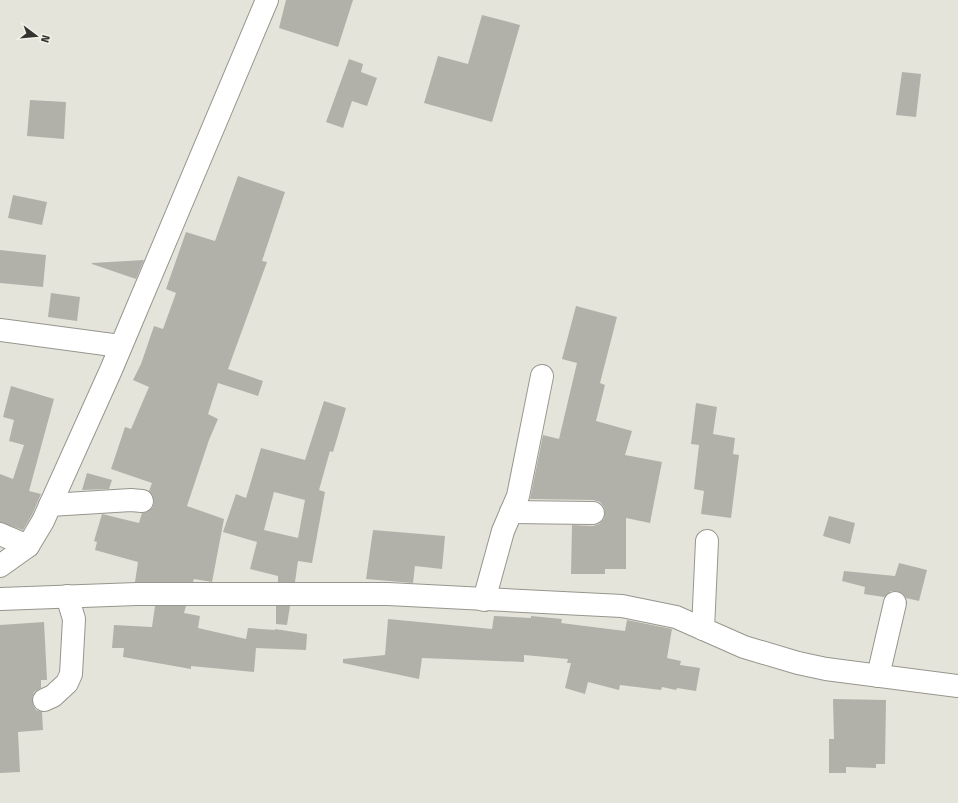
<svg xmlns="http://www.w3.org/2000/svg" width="958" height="803" viewBox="0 0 958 803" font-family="'Fira Sans',sans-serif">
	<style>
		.building { fill: #b2b1a9; fill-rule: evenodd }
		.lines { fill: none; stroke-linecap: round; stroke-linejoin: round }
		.minor-casing { stroke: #96968e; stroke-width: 24 }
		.minor { stroke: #fff; stroke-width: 22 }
	</style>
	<rect width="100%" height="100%" fill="#e4e4db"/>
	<g class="building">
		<polygon points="286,0 353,0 338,47 279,28"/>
		<polygon points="482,15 520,25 492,122 424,103 438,56 468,64"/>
		<polygon points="349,59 363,64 361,72 377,78 367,106 352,101 343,128 326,122"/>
		<polygon points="902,72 921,74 916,117 896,115"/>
		<polygon points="30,100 66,102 64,139 27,136"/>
		<polygon points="238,176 285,192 262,261 267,262 228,369 263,381 258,396 218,383 208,414 218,419 209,440 187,506 224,519 212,582 194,579 193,582 135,582 138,562 95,550 97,542 94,541 102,514 139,523 142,513 152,508 154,503 153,496 149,491 152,483 111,469 125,427 131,429 149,387 133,380 141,364 154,326 163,329 176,293 166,289 186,232 215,241"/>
		<polygon points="13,195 47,202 42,225 8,218"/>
		<polygon points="0,250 46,255 43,287 0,283"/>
		<polygon points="144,260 136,279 92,264 92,263"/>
		<polygon points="51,293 80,297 77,321 48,317"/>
		<polygon points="576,306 617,317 600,383 605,385 596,421 632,431 625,455 662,462 650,523 626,518 626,569 605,569 605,574 571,574 572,525 593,526 599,524 604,519 605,513 604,507 600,502 593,500 530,499 543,435 559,439 577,363 562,359"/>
		<polygon points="11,386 54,399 29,491 41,494 32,515 23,530 0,522 0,474 13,479 24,445 9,441 14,420 3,417"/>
		<path d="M324 401 346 408 333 452 330 451 319 490 325 492 312 563 298 561 295 582H278V576L250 569 257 542 223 532 236 494 246 498 261 448 305 460ZM274 492 305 500 298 538 264 530Z"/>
		<polygon points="696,403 717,407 713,434 735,438 733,454 739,455 731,518 701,514 704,491 694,489 699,445 691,444"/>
		<polygon points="87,473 112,480 109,489 82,490"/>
		<polygon points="829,516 855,523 850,544 823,536"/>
		<polygon points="373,530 445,536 442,569 415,566 413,583 366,579"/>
		<polygon points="899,563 927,570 919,601 906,598 903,594 897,591 891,591 884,597 864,594 865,587 842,581 844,571 895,576"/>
		<polygon points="155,606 186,606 184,613 200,616 198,628 246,639 248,628 275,630 275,629 307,634 306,650 256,648 254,672 191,666 191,669 123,657 124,648 112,648 114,625 152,627"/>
		<polygon points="276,606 290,606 287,625 276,624"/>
		<polygon points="494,616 531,618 531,616 562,619 561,623 625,631 627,620 672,629 667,658 681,661 680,665 700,668 696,691 677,688 676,690 662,687 661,690 620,685 619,690 588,682 585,694 565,688 571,663 567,663 568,659 524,655 524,662 422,658 419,679 343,663 343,659 385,655 388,619 492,629"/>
		<polygon points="44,622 47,680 41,680 41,688 34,692 32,699 33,705 36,710 42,712 43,730 18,732 20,772 0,773 0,625"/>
		<polygon points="833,699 886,700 885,764 876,764 876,768 846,767 846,773 829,773 829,739 834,739"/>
	</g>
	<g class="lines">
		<defs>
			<g id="minor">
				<polyline points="0,330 120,346"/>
				<polyline points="50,505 131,500 142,501"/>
				<polyline points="511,512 593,513"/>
				<polyline points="0,534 28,546"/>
				<polyline points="0,566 28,546 43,521 111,370 267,0"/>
				<polyline points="0,599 137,594 388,594 622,606 676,617 744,647 798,663 826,669 958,686"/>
				<polyline points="484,600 503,531 518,496 542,376"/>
				<polyline points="703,629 707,541"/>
				<polyline points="878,676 895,603"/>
				<polyline points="44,700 53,696 67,683 71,674 74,619 67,596"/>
			</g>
		</defs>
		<use href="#minor" class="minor-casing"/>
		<use href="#minor" class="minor"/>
	</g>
	<g transform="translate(36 36) rotate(106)" stroke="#f1f1e8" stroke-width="3" paint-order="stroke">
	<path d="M0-3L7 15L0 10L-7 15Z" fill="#33332f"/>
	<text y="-6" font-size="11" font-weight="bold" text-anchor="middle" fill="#33332f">N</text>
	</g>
</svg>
